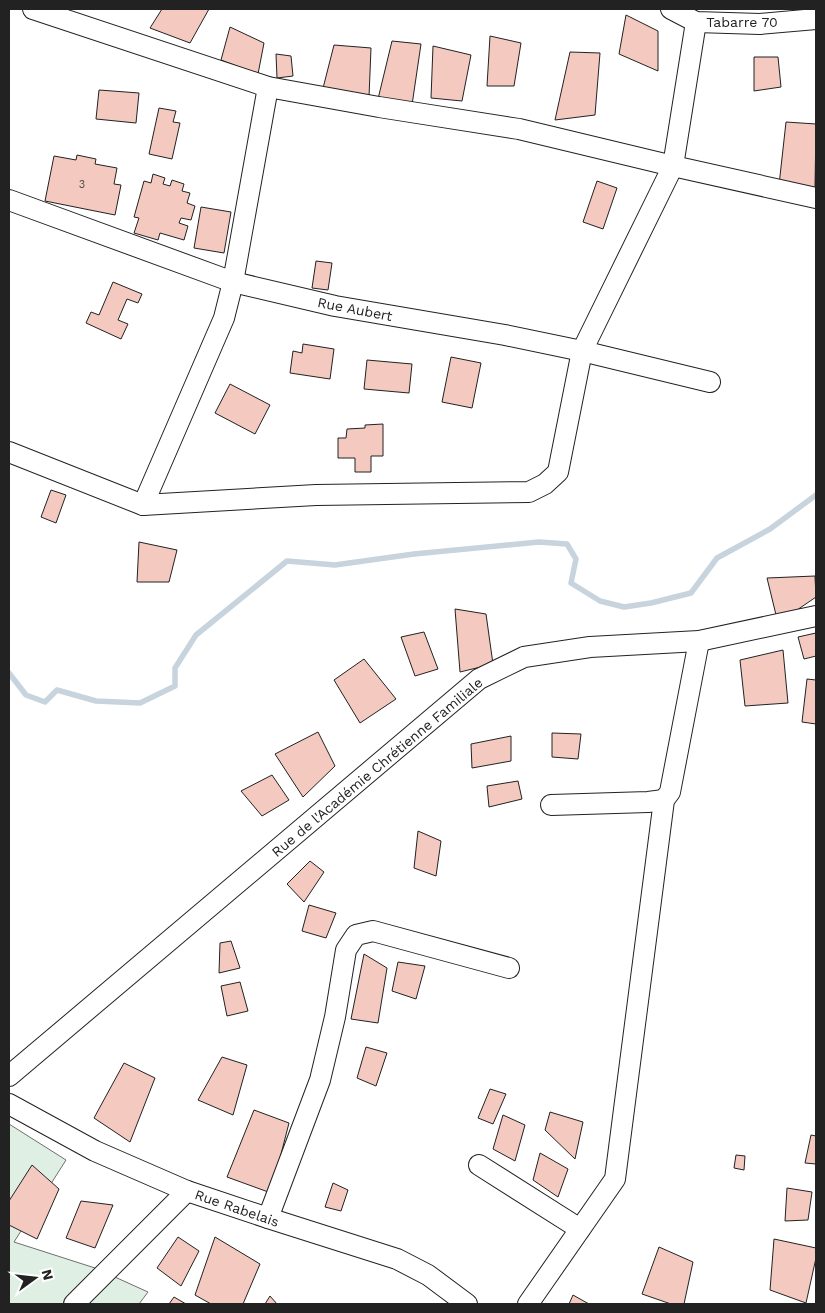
<svg xmlns="http://www.w3.org/2000/svg" width="825" height="1313" viewBox="0 0 825 1313" font-family="'Work Sans',sans-serif">
	<style>
		.green { fill: #e0efe3; stroke: #6f6f6f }
		.lines { fill: none; stroke-linecap: round; stroke-linejoin: round }
		.stream { stroke: #c7d3dd; stroke-width: 5.5 }
		.building { fill: #f3c9c0; stroke: #222 }
		.minor-casing { stroke: #222; stroke-width: 22 }
		.minor { stroke: #fff; stroke-width: 20 }
		.labels { text-anchor: middle; stroke-width: 4; stroke-linejoin: round; paint-order: stroke }
		.number-label { font-size: 11px; fill: #564c4a }
		.street-label { font-size: 14px; fill: #222; stroke: #fff }
	</style>
	<rect width="100%" height="100%" fill="#fff"/>
	<polygon class="green" points="9,1124 66,1160 14,1242 95,1268 148,1292 139,1304 9,1304"/>
	<g class="lines">
		<polyline class="stream" points="9,673 26,695 45,702 57,690 96,701 140,703 175,686 175,668 196,635 287,561 335,565 414,554 539,542 567,544 576,559 571,583 600,601 624,607 651,603 691,593 717,558 770,529 816,495"/>
	</g>
	<g class="building">
		<polygon points="162,9 209,9 190,43 150,28"/>
		<polygon points="626,15 658,31 658,71 619,54"/>
		<polygon points="230,27 264,43 258,74 221,60"/>
		<polygon points="490,36 521,43 514,86 487,86"/>
		<polygon points="392,41 421,44 412,105 378,99"/>
		<polygon points="334,45 371,48 369,97 321,96"/>
		<polygon points="433,46 471,55 462,101 431,98"/>
		<polygon points="570,52 600,53 595,115 555,120"/>
		<polygon points="276,54 291,56 293,76 277,78"/>
		<polygon points="754,57 778,57 781,87 754,91"/>
		<polygon points="99,90 139,93 136,123 96,119"/>
		<polygon points="159,108 176,111 173,122 180,123 172,159 149,154"/>
		<polygon points="786,122 816,124 815,188 779,185"/>
		<polygon points="77,155 96,159 95,164 117,168 114,184 121,185 115,215 45,201 54,156 76,160"/>
		<polygon points="153,174 165,178 163,184 170,186 172,180 184,184 182,191 190,193 187,203 195,206 191,220 181,218 179,223 188,226 184,240 160,233 158,240 134,233 139,218 134,217 144,181 151,183"/>
		<polygon points="597,181 617,188 603,229 583,222"/>
		<polygon points="201,207 231,212 224,253 194,248"/>
		<polygon points="316,261 332,263 328,290 312,288"/>
		<polygon points="113,282 142,294 138,303 127,299 118,320 128,324 121,339 86,323 91,312 99,315"/>
		<polygon points="303,344 334,349 330,379 290,373 293,351 302,353"/>
		<polygon points="451,357 481,363 472,408 442,402"/>
		<polygon points="367,360 412,364 409,393 364,389"/>
		<polygon points="230,384 270,405 255,434 215,413"/>
		<polygon points="383,424 383,456 371,456 371,472 355,472 355,458 338,458 338,438 346,438 347,429 365,428 365,425"/>
		<polygon points="51,490 66,495 56,523 41,517"/>
		<polygon points="139,542 177,550 169,582 137,582"/>
		<polygon points="815,576 816,597 778,623 767,578"/>
		<polygon points="455,609 486,614 493,664 460,672"/>
		<polygon points="424,632 438,669 415,676 401,637"/>
		<polygon points="816,633 816,656 804,659 798,637"/>
		<polygon points="783,650 788,703 745,706 740,660"/>
		<polygon points="364,659 396,699 360,723 334,680"/>
		<polygon points="807,679 816,680 816,724 802,722"/>
		<polygon points="318,732 335,766 303,797 275,754"/>
		<polygon points="552,733 581,734 578,759 552,757"/>
		<polygon points="511,736 511,761 472,768 471,744"/>
		<polygon points="272,775 289,800 262,816 241,791"/>
		<polygon points="518,781 522,799 489,807 487,786"/>
		<polygon points="418,831 441,841 436,876 414,868"/>
		<polygon points="310,861 324,872 304,902 287,884"/>
		<polygon points="309,905 336,913 326,938 302,931"/>
		<polygon points="231,941 240,968 219,973 220,943"/>
		<polygon points="364,954 387,968 378,1023 351,1019"/>
		<polygon points="398,962 425,966 416,999 392,991"/>
		<polygon points="240,982 248,1011 227,1016 221,986"/>
		<polygon points="366,1047 387,1053 376,1086 357,1078"/>
		<polygon points="222,1057 247,1065 233,1115 198,1100"/>
		<polygon points="124,1063 155,1078 130,1142 94,1118"/>
		<polygon points="490,1089 506,1094 493,1124 478,1118"/>
		<polygon points="254,1110 289,1123 271,1193 227,1177"/>
		<polygon points="550,1112 583,1122 575,1159 545,1130"/>
		<polygon points="503,1115 525,1125 515,1161 493,1149"/>
		<polygon points="811,1135 816,1136 816,1164 805,1163"/>
		<polygon points="540,1153 568,1169 558,1197 533,1180"/>
		<polygon points="736,1155 745,1156 744,1170 734,1168"/>
		<polygon points="32,1165 59,1189 37,1239 9,1225 9,1201"/>
		<polygon points="333,1183 348,1190 341,1211 325,1207"/>
		<polygon points="787,1188 812,1192 808,1220 785,1221"/>
		<polygon points="81,1201 113,1205 95,1248 66,1238"/>
		<polygon points="178,1237 199,1251 181,1286 157,1268"/>
		<polygon points="215,1237 260,1264 243,1304 211,1304 195,1295"/>
		<polygon points="774,1239 816,1248 816,1258 806,1303 770,1290"/>
		<polygon points="659,1247 693,1262 684,1304 671,1304 642,1294"/>
		<polygon points="573,1295 589,1304 569,1304"/>
		<polygon points="270,1296 277,1304 265,1304"/>
		<polygon points="174,1297 186,1304 169,1304"/>
	</g>
	<g class="lines">
		<defs>
			<g id="minor">
				<polyline points="33,9 268,87 379,107 519,129 673,166 816,198"/>
				<polyline points="671,9 696,22 760,24 816,19"/>
				<polyline points="9,200 233,282 335,306 505,335 582,351 710,382"/>
				<polyline points="9,452 143,505 316,495 529,492 545,484 558,472 582,351 673,166 696,22"/>
				<polyline points="143,505 224,318 233,282 268,87"/>
				<polyline points="551,805 648,802 664,800"/>
				<polyline points="9,1076 479,679 524,657 590,647 699,641 816,616"/>
				<polyline points="9,1104 95,1151 187,1191 268,1218 397,1259 428,1275 467,1304"/>
				<polyline points="479,1165 580,1229"/>
				<polyline points="268,1218 320,1080 335,1017 346,950 356,935 373,931 509,968"/>
				<polyline points="74,1304 187,1191"/>
				<polyline points="528,1304 615,1179 664,800 670,792 699,641"/>
			</g>
		</defs>
		<use href="#minor" class="minor-casing"/>
		<use href="#minor" class="minor"/>
	</g>
	<g class="labels">
		<g class="number-label">
			<text x="82" y="188">3</text>
		</g>
		<g class="street-label">
			<text x="742" y="27">Tabarre 70</text>
			<text transform="translate(355 309) rotate(11)" y="5">Rue Aubert</text>
			<text transform="translate(377 767) rotate(-40)" y="5">Rue de l'Académie Chrétienne Familiale</text>
			<text transform="translate(237 1208) rotate(19)" y="5">Rue Rabelais</text>
		</g>
	</g>
	<rect width="825" height="1313" fill="none" stroke="#222222" stroke-width="20"/>
	<g transform="translate(35 1278) rotate(75)" stroke="#ffffff" stroke-width="4" paint-order="stroke">
	<path d="M0-4L9 19L0 12L-9 19Z" fill="#222222"/>
	<text y="-8" font-size="14" font-weight="bold" text-anchor="middle" fill="#222222">N</text>
	</g>
</svg>
